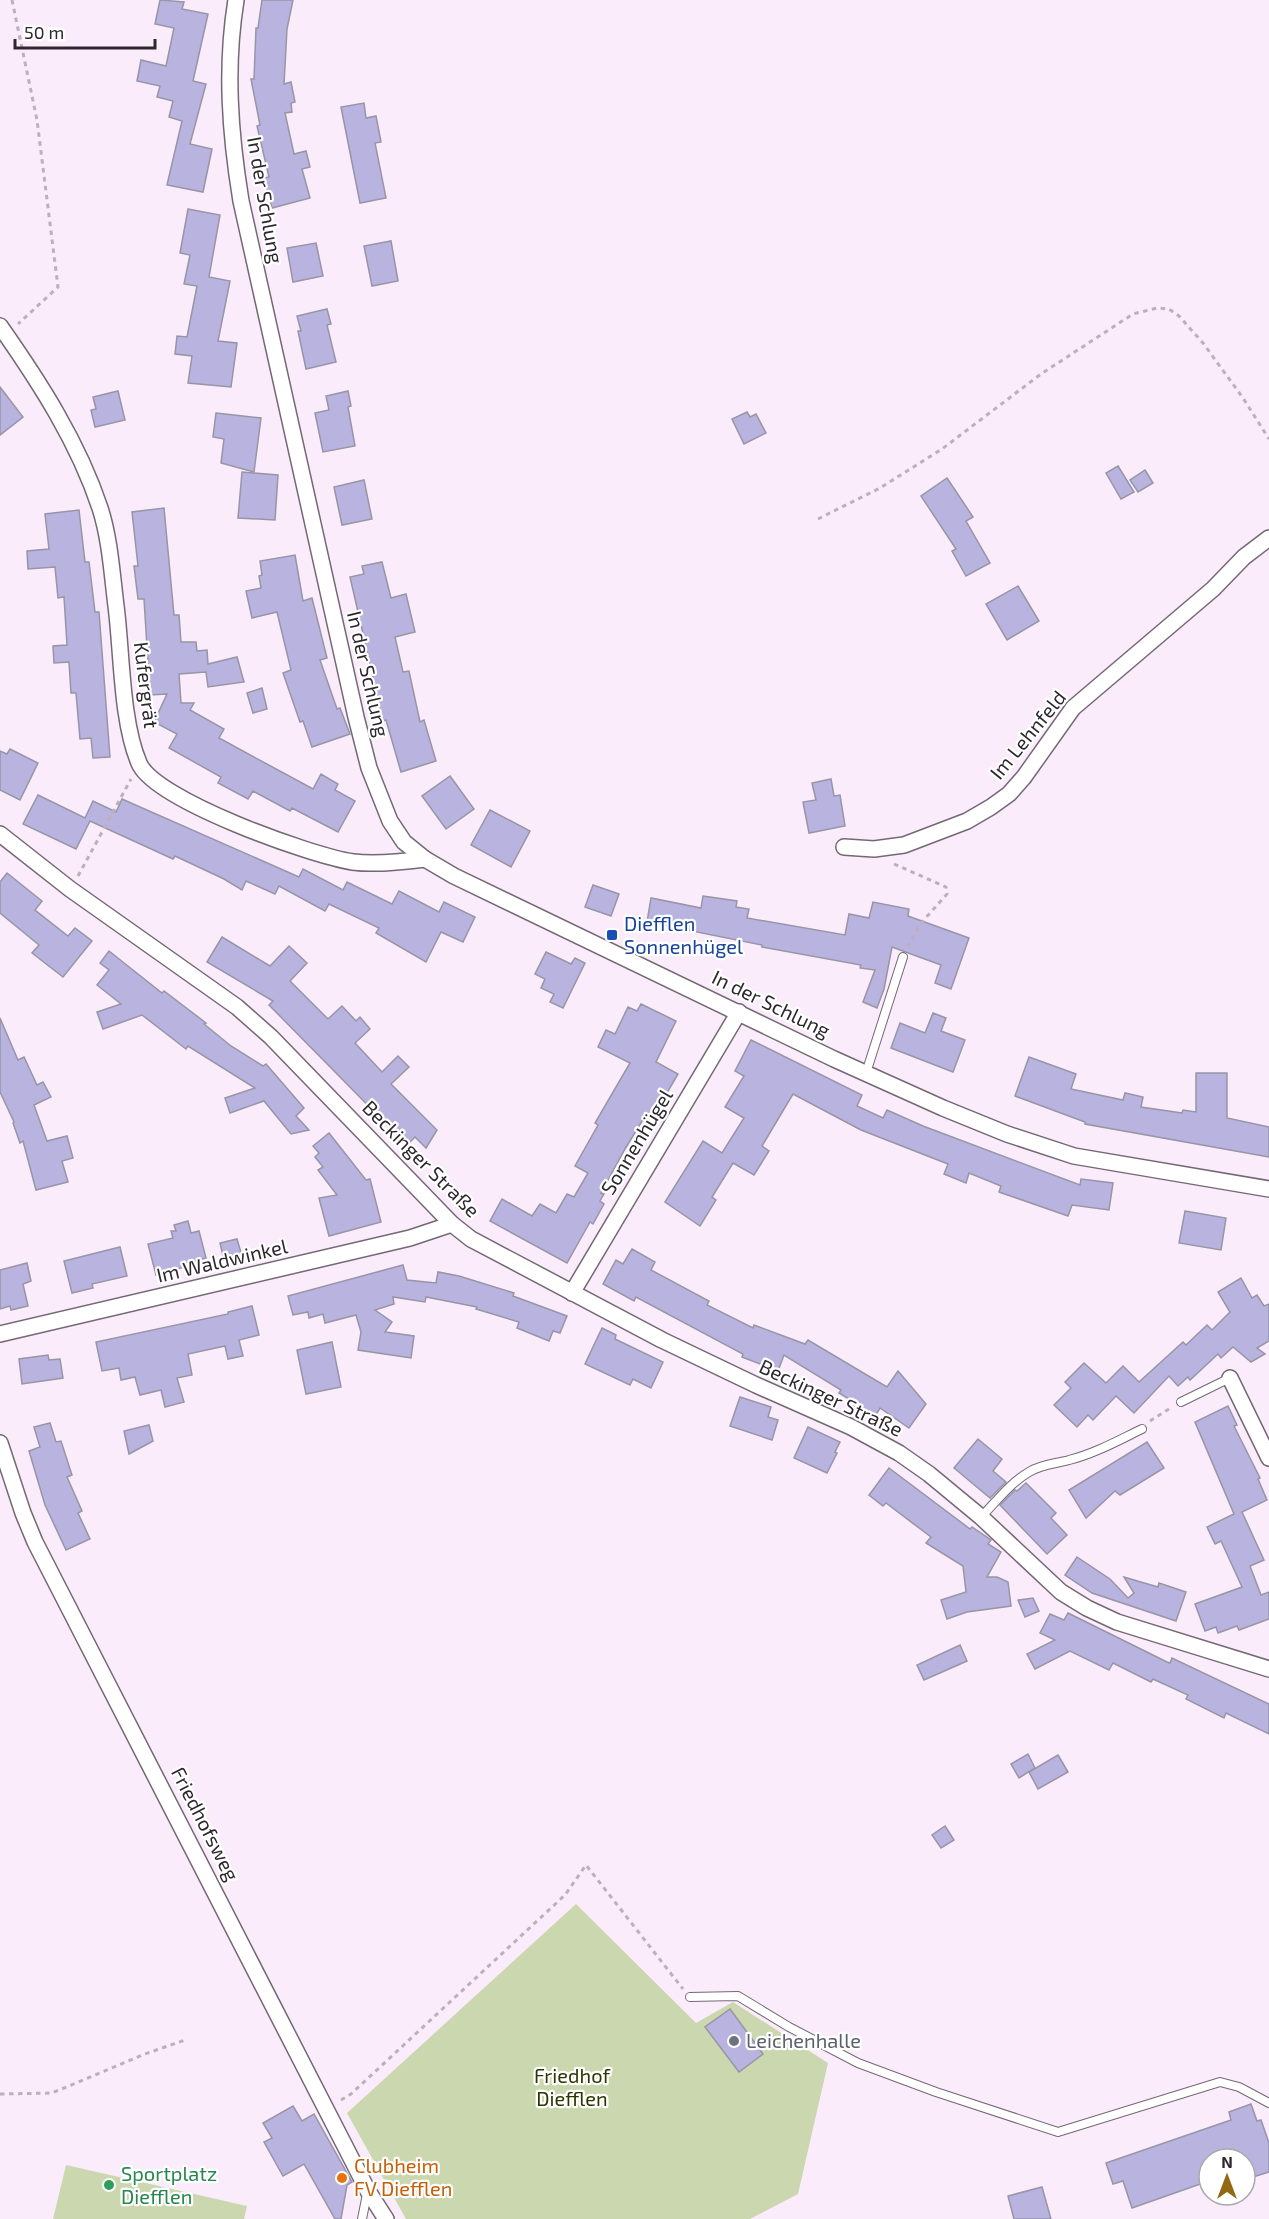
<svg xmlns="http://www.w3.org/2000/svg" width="1269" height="2219" viewBox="0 0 1269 2219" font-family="'Exo 2',sans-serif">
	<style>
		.green { fill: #cbd7ae }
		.building { fill: #b9b3e0; stroke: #9795a6; stroke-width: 1.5 }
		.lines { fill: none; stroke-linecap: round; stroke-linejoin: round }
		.lane-casing { stroke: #746874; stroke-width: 10 }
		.street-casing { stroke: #746874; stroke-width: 18 }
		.path { stroke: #bbb0bc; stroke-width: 3; stroke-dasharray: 4.5 4.5; stroke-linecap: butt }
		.lane { stroke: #fff; stroke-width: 8 }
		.street { stroke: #fff; stroke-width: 15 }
		.transit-dot { fill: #1a4fb4; stroke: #fff; stroke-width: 2 }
		.worship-dot { fill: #6b7280; stroke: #fff; stroke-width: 2 }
		.food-dot { fill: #e8710a; stroke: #fff; stroke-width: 2 }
		.leisure-dot { fill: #2e9e5b; stroke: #fff; stroke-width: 2 }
		.labels { text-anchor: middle; stroke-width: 4.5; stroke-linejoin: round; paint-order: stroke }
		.street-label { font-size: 20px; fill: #2d282d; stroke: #fff }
		.transit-label { font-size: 20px; fill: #164399; stroke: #fff; text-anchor: start }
		.worship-label { font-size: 20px; fill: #5b616d; stroke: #fff; text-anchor: start }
		.park-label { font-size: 20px; fill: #2c3600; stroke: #fff }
		.food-label { font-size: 20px; fill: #c56008; stroke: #fff; text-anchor: start }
		.leisure-label { font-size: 20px; fill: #27864d; stroke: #fff; text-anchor: start }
	</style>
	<rect width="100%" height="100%" fill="#faecfb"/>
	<g class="green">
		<polygon points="576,1904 696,2023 733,2002 828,2063 798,2194 750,2219 406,2219 347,2113"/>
		<polygon points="66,2165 247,2206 244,2219 53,2219"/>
	</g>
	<g class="building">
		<polygon points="160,0 184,2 182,9 208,14 193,81 206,84 190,144 212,149 203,192 167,185 182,121 169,117 173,101 157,97 160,86 137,81 141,60 166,66 174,28 155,24"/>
		<polygon points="262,0 293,0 287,29 284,84 291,82 295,102 291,103 292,112 285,113 294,154 306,151 310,167 302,169 310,198 272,208 264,178 269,177 257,126 260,125 251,79 254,79 256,28 258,28"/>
		<polygon points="364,103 366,118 376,116 381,142 375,143 386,198 360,203 341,107"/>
		<polygon points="188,209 220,215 209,277 230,281 218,341 237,343 231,387 188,383 192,356 175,354 177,336 187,337 197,286 184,284 190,255 180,253"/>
		<polygon points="391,241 398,281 372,286 364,246"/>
		<polygon points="316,243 323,276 293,282 287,248"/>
		<polygon points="327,309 331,324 327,325 336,362 306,369 298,331 301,331 297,316"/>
		<polygon points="0,387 23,417 0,435"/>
		<polygon points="118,391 125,420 95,427 91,410 96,409 93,397"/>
		<polygon points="348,391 351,406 348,407 355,446 323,452 315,413 329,410 326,396"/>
		<polygon points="747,412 750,417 756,414 766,433 744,444 732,419"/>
		<polygon points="216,413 261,418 254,472 221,463 224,439 213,437"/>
		<polygon points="1118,466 1134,492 1121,499 1106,473"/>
		<polygon points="1145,470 1153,483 1138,492 1130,480"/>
		<polygon points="242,472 278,475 275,520 238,518"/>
		<polygon points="947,478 973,517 966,521 990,563 966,576 952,551 956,549 921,496"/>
		<polygon points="364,480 372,519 342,525 334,487"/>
		<polygon points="164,508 174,615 179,615 181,642 196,642 197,651 207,650 208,664 237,657 244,682 208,687 206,672 179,674 181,703 194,703 190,710 224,729 219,738 313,789 321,774 338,784 335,790 355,801 338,832 292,808 290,811 253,791 248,799 218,783 221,777 169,748 177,734 154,722 167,694 150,695 144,599 138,599 134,566 138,566 132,512"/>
		<polygon points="79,510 85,562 89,562 95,612 99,612 110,757 93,758 91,738 80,739 76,693 71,693 69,662 54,663 53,646 67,645 64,597 58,598 55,567 28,569 27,551 49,549 45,514"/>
		<polygon points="295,555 303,601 312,598 327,658 320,660 337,709 340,708 350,734 312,747 303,721 300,722 283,673 291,670 277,612 252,618 246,591 261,588 259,576 262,575 260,561"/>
		<polygon points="382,562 391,598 406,594 415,632 395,637 403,672 409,671 420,722 424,720 436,761 401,772 386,720 383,721 350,577 364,574 362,566"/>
		<polygon points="1018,586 1039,621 1007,640 986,604"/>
		<polygon points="262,688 267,709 253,713 247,693"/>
		<polygon points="10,749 38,763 20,800 0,790 0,751 7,754"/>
		<polygon points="450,776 474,809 446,829 422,796"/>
		<polygon points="831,779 834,796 840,795 845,826 809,833 803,802 816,800 812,783"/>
		<polygon points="38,795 85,818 93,801 116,812 122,799 299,877 303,869 343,890 347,882 392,904 399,891 439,912 444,902 475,917 463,942 441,932 426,962 376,933 379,928 329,904 325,911 279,886 275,894 246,881 242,890 224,879 175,856 173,859 90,821 76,849 23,824"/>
		<polygon points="490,810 530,831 511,867 471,845"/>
		<polygon points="7,873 42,901 35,910 68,936 75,928 92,941 63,977 32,953 39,945 0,913 0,882"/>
		<polygon points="593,885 619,894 611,916 585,907"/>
		<polygon points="703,896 737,901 736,907 749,909 747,918 845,935 849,914 869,918 873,902 909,909 908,916 969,938 951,989 935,983 941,965 892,947 884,989 877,1008 863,1002 875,970 860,968 861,965 762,947 762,945 647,922 651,898 701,908"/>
		<polygon points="222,937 270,966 289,946 307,963 290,981 328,1019 342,1006 356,1021 360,1017 370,1029 355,1043 382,1072 398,1056 409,1067 391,1084 437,1130 426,1148 415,1137 407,1145 269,1005 273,1001 207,962"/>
		<polygon points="109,951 162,993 164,991 206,1023 204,1024 231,1046 263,1066 266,1064 304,1108 296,1116 309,1130 291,1134 264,1101 230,1113 225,1098 255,1088 188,1046 186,1049 142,1015 103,1029 97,1012 121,1004 97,985 109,970 100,963"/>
		<polygon points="546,952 571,964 575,958 585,963 563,1008 550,1002 554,994 541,988 545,979 535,974"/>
		<polygon points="641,1004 676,1021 656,1062 678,1074 653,1117 647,1113 625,1149 601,1193 604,1194 600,1201 604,1204 593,1224 590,1222 567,1263 490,1221 502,1199 532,1216 540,1204 556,1213 567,1194 574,1197 588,1173 575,1166 598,1125 595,1123 630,1063 598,1047 606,1030 615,1034 628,1007 637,1011"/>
		<polygon points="933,1013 946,1018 941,1031 965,1040 953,1072 891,1048 900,1023 925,1033"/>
		<polygon points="0,1018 18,1060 24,1057 37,1085 43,1082 51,1097 34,1105 47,1141 67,1136 73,1158 62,1161 68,1182 36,1190 23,1141 20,1143 13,1123 14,1122 0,1092"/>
		<polygon points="751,1040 862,1095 857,1106 883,1118 887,1110 923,1126 1080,1185 1081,1179 1113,1183 1109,1210 1072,1205 1068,1216 999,1192 1001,1186 969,1173 966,1183 944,1174 948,1164 861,1130 793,1094 762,1146 769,1151 754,1175 733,1163 712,1197 716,1200 700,1226 665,1202 703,1141 722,1153 744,1118 725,1107 744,1076 735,1071"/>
		<polygon points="1029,1057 1076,1074 1071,1089 1123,1100 1125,1093 1143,1097 1141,1107 1182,1113 1183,1110 1196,1112 1196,1073 1227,1073 1227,1118 1269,1127 1269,1157 1085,1124 1085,1122 1015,1096"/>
		<polygon points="329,1133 366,1180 370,1179 381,1222 329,1236 319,1198 337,1195 318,1170 323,1167 315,1157 319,1153 313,1146"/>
		<polygon points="1185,1211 1226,1218 1221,1250 1179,1243"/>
		<polygon points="188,1221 191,1233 199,1231 206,1258 187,1263 188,1266 156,1275 148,1244 173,1238 171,1231 176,1231 174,1225"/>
		<polygon points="237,1239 242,1256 224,1260 220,1243"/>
		<polygon points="120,1247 127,1276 92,1284 93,1288 72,1293 64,1261"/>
		<polygon points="632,1249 655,1262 651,1270 709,1301 707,1305 753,1328 754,1325 805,1344 808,1340 887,1387 898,1371 926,1404 909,1428 880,1408 874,1418 847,1403 849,1399 839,1393 841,1390 784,1355 778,1371 742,1357 743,1354 636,1297 634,1301 603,1284 616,1260 623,1264"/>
		<polygon points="27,1263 31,1281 23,1284 28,1306 11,1310 10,1306 0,1309 0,1270"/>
		<polygon points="403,1265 407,1280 436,1283 438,1272 459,1276 514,1293 513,1296 567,1316 560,1333 553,1331 549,1341 517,1328 519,1322 476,1309 477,1307 426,1297 425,1302 393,1297 394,1304 375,1310 392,1322 385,1332 414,1336 411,1358 358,1350 361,1332 356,1315 325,1323 323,1314 309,1318 308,1312 293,1315 288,1296"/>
		<polygon points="1241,1278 1252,1298 1257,1295 1264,1306 1269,1304 1269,1341 1257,1348 1265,1354 1251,1362 1233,1347 1221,1358 1218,1354 1190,1380 1188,1377 1178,1386 1169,1376 1134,1413 1116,1396 1093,1420 1088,1415 1077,1427 1054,1405 1071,1388 1065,1382 1084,1363 1106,1383 1123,1366 1139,1382 1183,1342 1186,1345 1207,1325 1212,1330 1230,1312 1218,1292"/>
		<polygon points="252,1306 259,1335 239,1340 243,1356 228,1359 225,1346 188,1354 192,1375 177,1378 184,1402 165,1407 161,1390 140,1395 135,1377 121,1380 119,1368 102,1371 96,1342 228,1314 228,1312"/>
		<polygon points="602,1328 616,1335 615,1339 663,1362 651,1388 633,1379 630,1385 585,1364"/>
		<polygon points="332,1342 341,1387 306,1394 297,1350"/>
		<polygon points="48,1355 49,1360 60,1359 63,1378 22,1384 19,1359"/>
		<polygon points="740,1397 771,1407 768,1417 778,1420 772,1440 730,1426"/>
		<polygon points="1228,1406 1237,1425 1234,1426 1260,1478 1258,1479 1267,1500 1242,1512 1264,1560 1250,1566 1261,1595 1269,1592 1269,1619 1239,1630 1237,1626 1218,1633 1216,1627 1205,1631 1195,1604 1242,1587 1221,1541 1215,1544 1207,1527 1234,1514 1195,1422"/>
		<polygon points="50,1423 56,1442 61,1441 72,1475 67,1477 82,1511 78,1513 90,1539 66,1550 45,1505 29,1451 40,1447 34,1427"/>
		<polygon points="149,1425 153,1441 129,1454 124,1431"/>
		<polygon points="808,1427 840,1442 835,1452 837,1453 827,1473 794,1458"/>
		<polygon points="978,1439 1002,1459 993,1471 1006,1482 990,1498 954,1468"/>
		<polygon points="1147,1442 1164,1468 1120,1495 1115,1491 1086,1518 1069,1490"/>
		<polygon points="889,1468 970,1529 972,1527 991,1540 988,1544 1001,1552 987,1577 997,1577 1008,1582 1011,1606 967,1612 947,1619 941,1600 966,1592 963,1566 926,1543 931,1537 886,1503 883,1506 869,1495"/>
		<polygon points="1026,1483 1056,1513 1051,1518 1067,1535 1047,1554 1000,1505 1015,1490 1017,1491"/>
		<polygon points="1077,1557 1110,1579 1128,1598 1134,1593 1124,1577 1158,1587 1159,1583 1186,1592 1176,1621 1092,1593 1065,1575"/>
		<polygon points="1033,1598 1039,1611 1025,1617 1018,1600"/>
		<polygon points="1068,1613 1167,1662 1170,1663 1172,1658 1269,1704 1269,1734 1226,1713 1224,1718 1186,1699 1188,1695 1153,1679 1151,1682 1113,1663 1109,1670 1070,1651 1035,1669 1027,1654 1055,1640 1040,1633 1050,1614 1064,1620"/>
		<polygon points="960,1645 967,1661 924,1680 917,1665"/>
		<polygon points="1028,1754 1035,1768 1019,1778 1011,1764"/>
		<polygon points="1058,1755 1068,1772 1038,1789 1029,1772"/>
		<polygon points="945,1826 954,1840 941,1848 932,1835"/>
		<polygon points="730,2009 763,2054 739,2072 705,2027"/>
		<polygon points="1251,2104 1257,2121 1261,2120 1269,2143 1269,2172 1253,2177 1250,2167 1245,2169 1245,2159 1209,2159 1209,2181 1132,2208 1123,2181 1113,2184 1106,2163 1231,2120 1229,2112"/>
		<polygon points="293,2106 302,2121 314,2114 352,2182 347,2185 341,2219 335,2219 304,2164 283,2176 264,2142 272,2138 263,2123"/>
		<polygon points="1042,2187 1051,2219 1014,2219 1008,2196"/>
	</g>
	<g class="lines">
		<defs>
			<g id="lane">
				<polyline points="866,1073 903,957"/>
				<polyline points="1181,1402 1230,1378"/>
				<path d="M981 1517C996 1502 1010 1483 1029 1472 1042 1464 1055 1464 1069 1460 1094 1454 1119 1440 1142 1429"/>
				<polyline points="690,1997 738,1996 789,2027 858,2063 936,2092 1058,2132 1220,2082 1239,2087 1269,2103"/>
				<polyline points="362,2219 367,2194"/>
			</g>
			<g id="street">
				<path d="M236 0C225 68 230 134 241 201L356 717 369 768 390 821 404 842 425 859 454 876 834 1059 943 1108 1007 1134 1074 1156 1269 1189"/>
				<path d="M0 326C40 383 78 442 100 508 110 539 112 574 116 606 122 652 121 721 139 763 154 800 312 856 353 862 376 865 402 862 425 859"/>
				<polyline points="0,834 70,889 237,1007 271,1037 452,1224 471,1239 662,1340 756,1385 851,1427 899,1453 929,1474 981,1517 1061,1592 1087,1608 1117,1622 1269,1669"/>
				<polyline points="844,847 874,849 904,845 967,821 991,807 1009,794 1024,777 1073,708 1213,589 1244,557 1269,538"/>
				<polyline points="572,1293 739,1012"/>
				<polyline points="0,1334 410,1238 452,1224"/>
				<polyline points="1230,1378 1269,1458"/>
				<polyline points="0,1443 23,1513 35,1542 368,2191 386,2219"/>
			</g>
		</defs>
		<use href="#lane" class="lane-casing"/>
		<use href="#street" class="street-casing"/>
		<g class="path">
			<polyline points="12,0 37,120 58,287 18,324"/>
			<polyline points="818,519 880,488 942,449 1041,374 1133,314 1157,308 1169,309 1179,316 1203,343 1243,398 1269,439"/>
			<polyline points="894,864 946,887 947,894 922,922 908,946"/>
			<polyline points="78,876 131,779"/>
			<polyline points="1150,1421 1172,1407"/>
			<polyline points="0,2094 52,2093 145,2054 185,2040"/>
			<polyline points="341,2100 351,2094 565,1895 586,1865 683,1989"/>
		</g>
		<use href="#lane" class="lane"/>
		<use href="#street" class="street"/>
	</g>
	<rect class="transit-dot" x="606" y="929" width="12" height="12" rx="3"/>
	<circle class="worship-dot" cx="734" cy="2041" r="6"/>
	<circle class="food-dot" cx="342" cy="2178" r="6"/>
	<circle class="leisure-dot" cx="109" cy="2185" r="6"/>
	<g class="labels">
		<g class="street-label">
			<text transform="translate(265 200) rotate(80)" y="7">In der Schlung</text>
			<text transform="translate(368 674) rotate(77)" y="7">In der Schlung</text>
			<text transform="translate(146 685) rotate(83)" y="7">Kufergrät</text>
			<text transform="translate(1028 735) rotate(-51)" y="7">Im Lehnfeld</text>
			<text transform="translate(771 1004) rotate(26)" y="7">In der Schlung</text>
			<text transform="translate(637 1142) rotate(-59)" y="7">Sonnenhügel</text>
			<text transform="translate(421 1159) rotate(45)" y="7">Beckinger Straße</text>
			<text transform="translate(222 1261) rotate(-13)" y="7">Im Waldwinkel</text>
			<text transform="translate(831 1398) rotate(25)" y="7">Beckinger Straße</text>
			<text transform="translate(205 1824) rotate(63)" y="7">Friedhofsweg</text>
		</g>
		<g class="transit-label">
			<text x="624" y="931">Diefflen<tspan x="624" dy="23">Sonnenhügel</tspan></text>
		</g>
		<g class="worship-label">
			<text x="746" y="2048">Leichenhalle</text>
		</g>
		<g class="park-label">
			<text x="572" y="2083">Friedhof<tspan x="572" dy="23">Diefflen</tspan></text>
		</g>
		<g class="food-label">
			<text x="354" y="2173">Clubheim<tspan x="354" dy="23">FV Diefflen</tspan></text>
		</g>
		<g class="leisure-label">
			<text x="121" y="2181">Sportplatz<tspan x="121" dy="23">Diefflen</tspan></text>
		</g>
	</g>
	<g transform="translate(1227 2177)"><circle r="28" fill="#ffffff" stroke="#aba9ab" stroke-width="1.5"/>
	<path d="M0-4.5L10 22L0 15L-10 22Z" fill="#926912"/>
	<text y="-9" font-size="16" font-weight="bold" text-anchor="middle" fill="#2d282d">N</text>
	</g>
	<path d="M15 39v9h140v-9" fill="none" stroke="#2d282d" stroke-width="3"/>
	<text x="24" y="39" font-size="18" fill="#2d282d" stroke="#ffffff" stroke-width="4.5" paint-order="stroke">50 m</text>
</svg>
